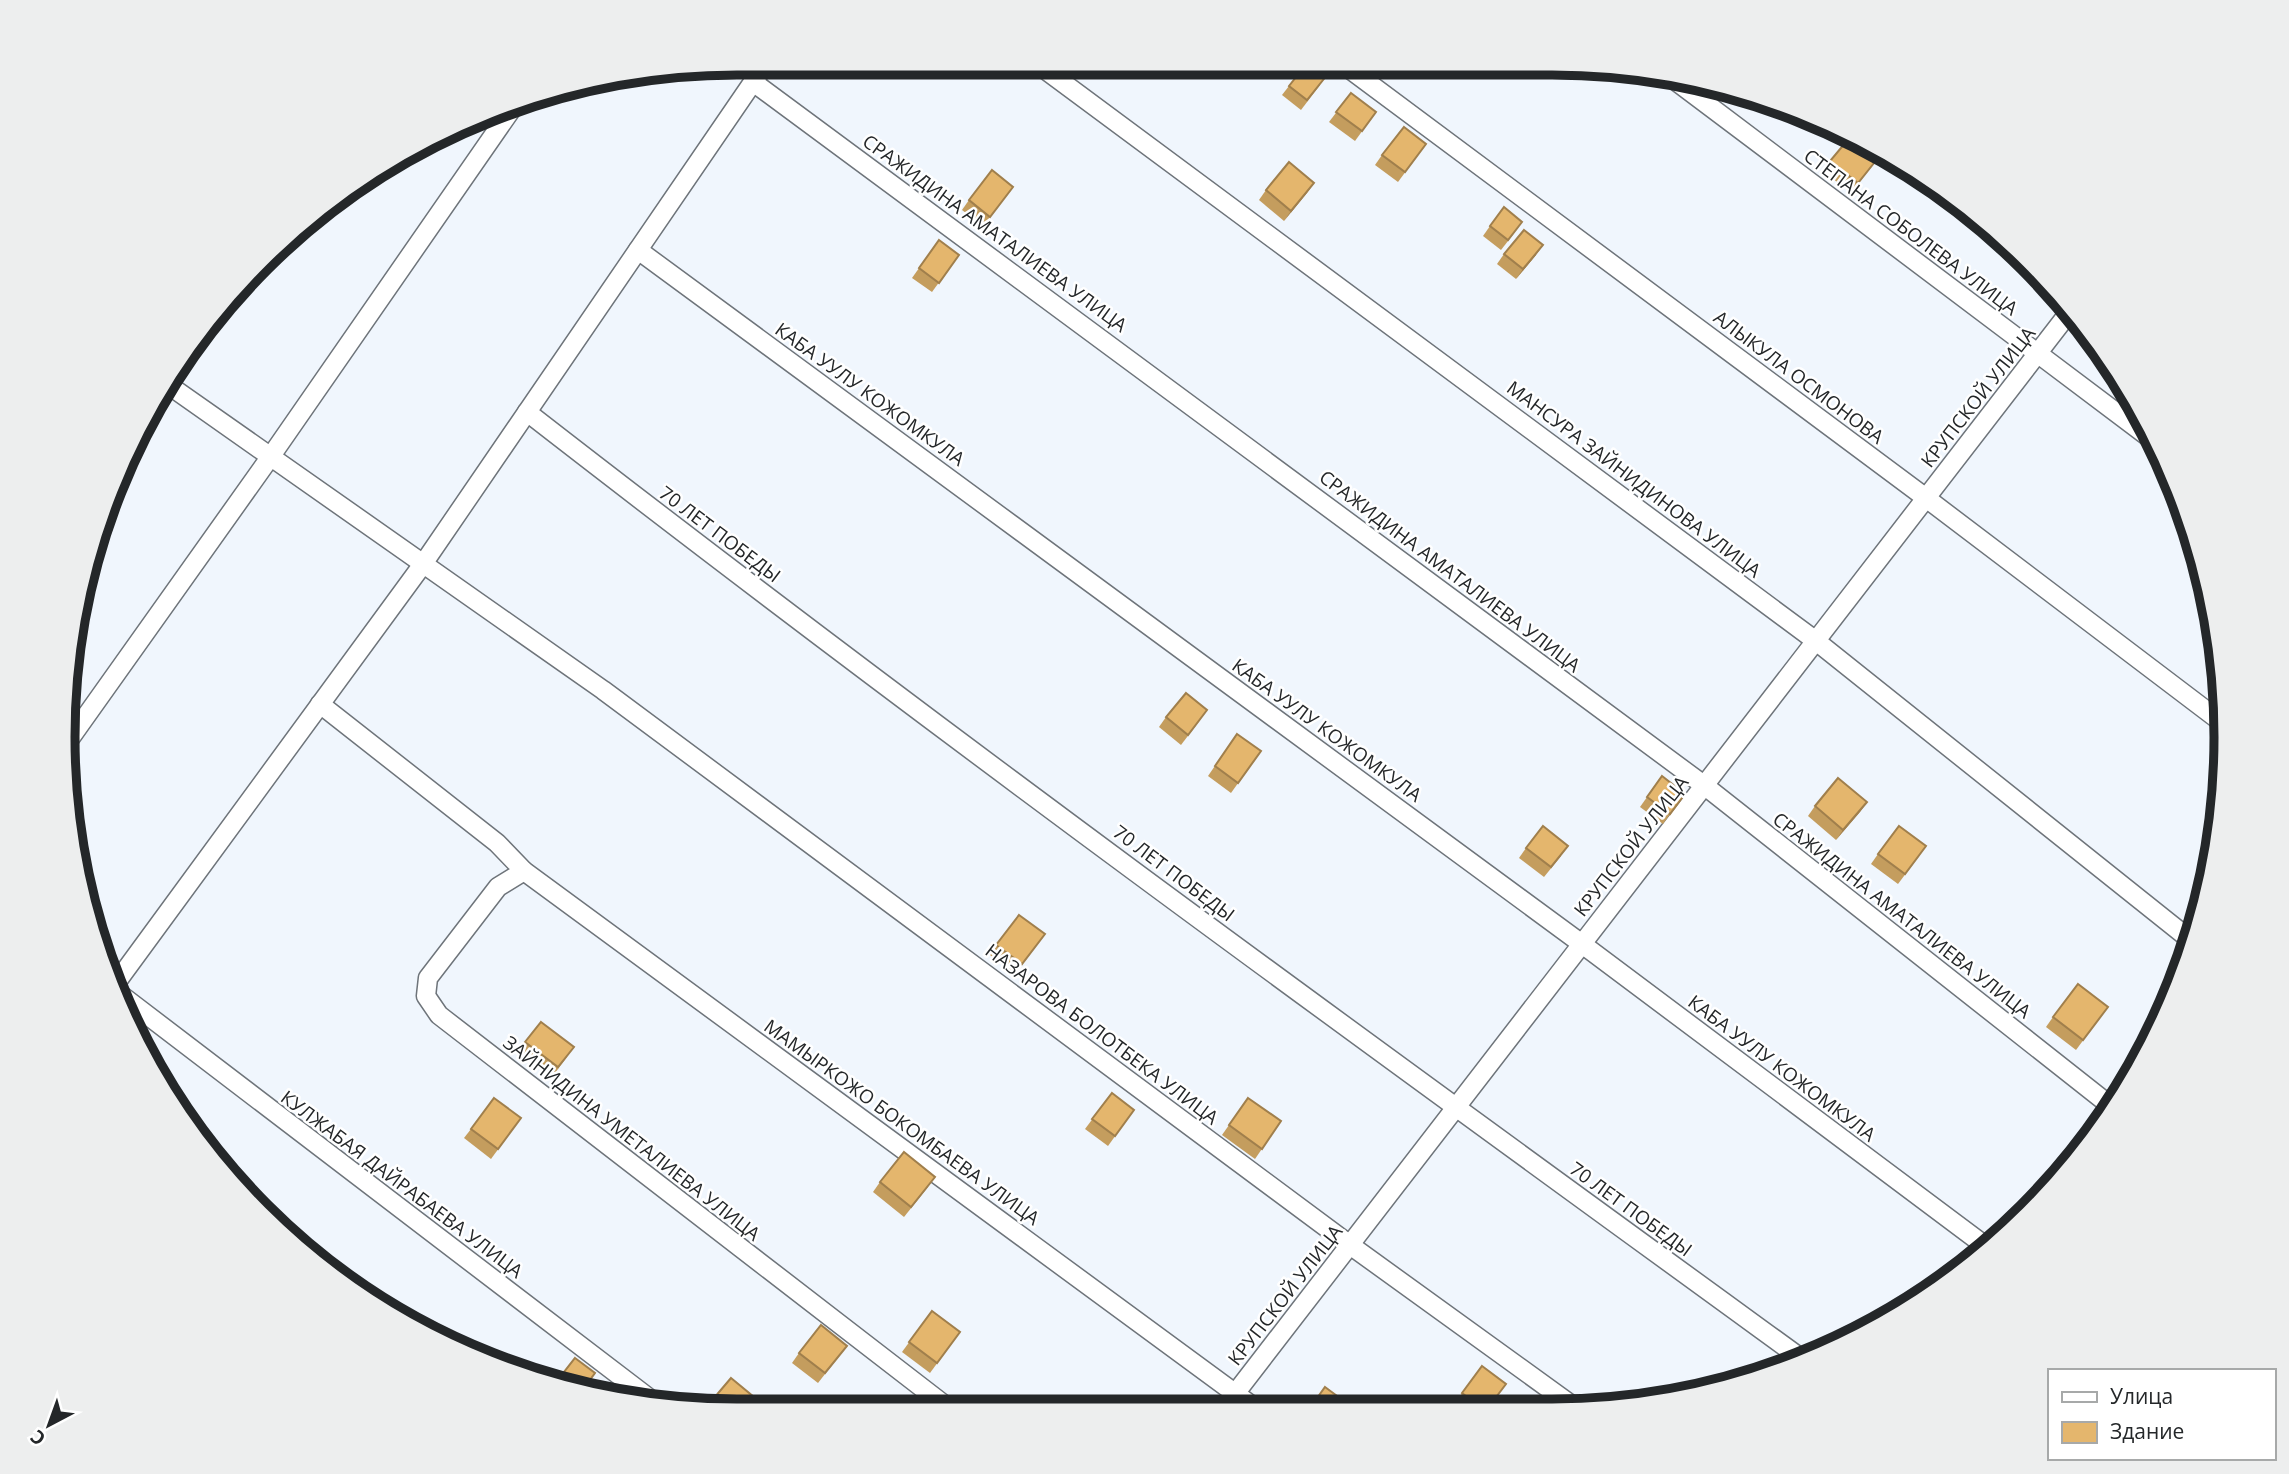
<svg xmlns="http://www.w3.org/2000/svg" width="2289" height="1474" viewBox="0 0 2289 1474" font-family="'Open Sans',sans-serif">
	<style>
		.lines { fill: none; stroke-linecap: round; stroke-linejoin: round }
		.minor-casing { stroke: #6e747a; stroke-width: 21 }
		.minor { stroke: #fff; stroke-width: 18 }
		.wall { fill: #c49d5e }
		.shaded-wall { fill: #a07f4c }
		.building { fill: #e4b66d; stroke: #a07f4c; stroke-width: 2 }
		.labels { text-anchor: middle; stroke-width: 5; stroke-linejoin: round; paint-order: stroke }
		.street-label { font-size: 19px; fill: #242729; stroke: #fff }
		.rim { fill: none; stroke: #242729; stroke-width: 9 }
	</style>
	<rect width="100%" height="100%" fill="#f0f6fd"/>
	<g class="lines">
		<defs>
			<g id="minor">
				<polyline points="1039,65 1816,641 2193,942"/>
				<polyline points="1347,67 1926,498 2224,724"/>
				<polyline points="1672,78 2158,444"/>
				<polyline points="753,82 1705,786 2112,1107"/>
				<polyline points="638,250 1582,944 1988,1248"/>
				<polyline points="170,386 603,690 1350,1245 1577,1409"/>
				<path d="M527 412C945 737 1374 1048 1802 1359"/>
				<polyline points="320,704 497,843 524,871 1255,1408"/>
				<polyline points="69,740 271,456 518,100"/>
				<polyline points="524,871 498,887 428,978 426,996 439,1015 947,1407"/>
				<polyline points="116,983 423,564 766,63"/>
				<polyline points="121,995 658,1405"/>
				<polyline points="1224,1408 2071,310"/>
			</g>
		</defs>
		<use href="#minor" class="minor-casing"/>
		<use href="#minor" class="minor"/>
	</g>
	<g class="wall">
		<polygon points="1320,85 1301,110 1282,95 1289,86"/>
		<polygon points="1351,93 1376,112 1355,141 1329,122"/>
		<polygon points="1426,144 1398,182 1375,165 1382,155"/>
		<polygon points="1878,158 1851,193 1823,171 1830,161"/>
		<polygon points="1314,183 1284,221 1259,200 1266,190"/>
		<polygon points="1013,187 983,226 962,210 969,200"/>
		<polygon points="1490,226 1515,232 1501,250 1483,236"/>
		<polygon points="939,240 959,255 932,292 912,278"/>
		<polygon points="1504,254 1536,255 1516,279 1497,264"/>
		<polygon points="1166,717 1200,720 1181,745 1159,727"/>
		<polygon points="1237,734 1261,751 1231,793 1208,776"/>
		<polygon points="1662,776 1685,794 1663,824 1640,807"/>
		<polygon points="1867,802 1836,840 1808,816 1815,806"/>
		<polygon points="1526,848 1561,856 1544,877 1519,858"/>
		<polygon points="1878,854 1919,856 1898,884 1871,864"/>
		<polygon points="1019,915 1045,934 1015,974 990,955"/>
		<polygon points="2108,1007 2076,1050 2046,1027 2053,1017"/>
		<polygon points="525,1042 567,1057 552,1077 518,1052"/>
		<polygon points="1112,1093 1134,1110 1108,1146 1085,1129"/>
		<polygon points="1248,1098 1281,1121 1255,1159 1222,1135"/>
		<polygon points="521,1118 491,1159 464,1138 471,1129"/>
		<polygon points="880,1182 928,1187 904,1217 873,1192"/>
		<polygon points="932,1311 960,1332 930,1373 902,1352"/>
		<polygon points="847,1346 818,1383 792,1363 799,1353"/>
		<polygon points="1482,1366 1487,1409 1463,1409 1455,1403"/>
	</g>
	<g class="shaded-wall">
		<polygon points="1314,183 1307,193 1284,221 1291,211"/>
		<polygon points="1543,245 1536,255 1516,279 1523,269"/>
		<polygon points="1867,802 1860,812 1836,840 1843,830"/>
	</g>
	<g class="building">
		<polygon points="1304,67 1316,67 1327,75 1307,100 1289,86"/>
		<polygon points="1351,93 1376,112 1362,131 1336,112"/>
		<polygon points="1404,127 1426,144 1405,172 1382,155"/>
		<polygon points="1851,136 1878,158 1858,183 1830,161"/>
		<polygon points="1289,162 1314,183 1291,211 1266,190"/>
		<polygon points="992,170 1013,187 990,217 969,200"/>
		<polygon points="1504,207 1522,222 1508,240 1490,226"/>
		<polygon points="1524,230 1543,245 1523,269 1504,254"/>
		<polygon points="939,240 959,255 939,283 919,268"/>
		<polygon points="1186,693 1207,710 1188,735 1166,717"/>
		<polygon points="1237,734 1261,751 1238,783 1215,766"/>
		<polygon points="1662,776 1685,794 1670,814 1647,797"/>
		<polygon points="1838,778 1867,802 1843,830 1815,806"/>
		<polygon points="1543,826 1568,846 1551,867 1526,848"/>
		<polygon points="1899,826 1926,846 1905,874 1878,854"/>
		<polygon points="1019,915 1045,934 1022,964 996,945"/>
		<polygon points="2078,984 2108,1007 2083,1040 2053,1017"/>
		<polygon points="541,1022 574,1047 558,1067 525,1042"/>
		<polygon points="1112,1093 1134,1110 1115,1136 1092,1119"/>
		<polygon points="494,1098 521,1118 498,1149 471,1129"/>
		<polygon points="1248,1098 1281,1121 1262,1149 1229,1125"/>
		<polygon points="904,1152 935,1177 911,1207 880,1182"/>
		<polygon points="932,1311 960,1332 937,1363 909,1342"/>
		<polygon points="821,1325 847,1346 825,1373 799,1353"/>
		<polygon points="575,1358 595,1373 584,1388 557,1381"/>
		<polygon points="1482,1366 1506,1384 1487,1409 1483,1409 1462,1393"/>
		<polygon points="731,1378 760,1402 757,1406 708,1405"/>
		<polygon points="1325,1387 1348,1404 1344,1408 1310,1408"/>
		<polygon points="1038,1397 1050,1407 1029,1407"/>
	</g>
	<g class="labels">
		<g class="street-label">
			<text transform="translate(1911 232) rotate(37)" y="7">СТЕПАНА СОБОЛЕВА УЛИЦА</text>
			<text transform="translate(995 233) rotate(36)" y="7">СРАЖИДИНА АМАТАЛИЕВА УЛИЦА</text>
			<text transform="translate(1799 377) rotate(37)" y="7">АЛЫКУЛА ОСМОНОВА</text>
			<text transform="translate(870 394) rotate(36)" y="7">КАБА УУЛУ КОЖОМКУЛА</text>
			<text transform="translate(1978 397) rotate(-52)" y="7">КРУПСКОЙ УЛИЦА</text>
			<text transform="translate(1634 479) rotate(37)" y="7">МАНСУРА ЗАЙНИДИНОВА УЛИЦА</text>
			<text transform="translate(720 534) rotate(37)" y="7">70 ЛЕТ ПОБЕДЫ</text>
			<text transform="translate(1450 571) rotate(37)" y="7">СРАЖИДИНА АМАТАЛИЕВА УЛИЦА</text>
			<text transform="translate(1327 730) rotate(36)" y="7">КАБА УУЛУ КОЖОМКУЛА</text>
			<text transform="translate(1631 846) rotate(-52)" y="7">КРУПСКОЙ УЛИЦА</text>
			<text transform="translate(1174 873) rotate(37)" y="7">70 ЛЕТ ПОБЕДЫ</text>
			<text transform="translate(1902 915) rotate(38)" y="7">СРАЖИДИНА АМАТАЛИЕВА УЛИЦА</text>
			<text transform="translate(1102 1034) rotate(37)" y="7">НАЗАРОВА БОЛОТБЕКА УЛИЦА</text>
			<text transform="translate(1782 1068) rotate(37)" y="7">КАБА УУЛУ КОЖОМКУЛА</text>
			<text transform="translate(902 1122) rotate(36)" y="7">МАМЫРКОЖО БОКОМБАЕВА УЛИЦА</text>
			<text transform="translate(632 1138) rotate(38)" y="7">ЗАЙНИДИНА УМЕТАЛИЕВА УЛИЦА</text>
			<text transform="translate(402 1184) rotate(37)" y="7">КУЛЖАБАЯ ДАЙРАБАЕВА УЛИЦА</text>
			<text transform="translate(1631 1209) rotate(36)" y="7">70 ЛЕТ ПОБЕДЫ</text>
			<text transform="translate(1285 1295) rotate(-52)" y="7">КРУПСКОЙ УЛИЦА</text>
		</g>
	</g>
	<path d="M0 0H2289V1474H0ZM737 75H1552A662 662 0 0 1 2214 737V737A662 662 0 0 1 1552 1399H737A662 662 0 0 1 75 737V737A662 662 0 0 1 737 75Z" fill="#edeeee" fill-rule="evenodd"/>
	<path class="rim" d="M737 75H1552A662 662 0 0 1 2214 737V737A662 662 0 0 1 1552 1399H737A662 662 0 0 1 75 737V737A662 662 0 0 1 737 75Z"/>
	<rect x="2048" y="1369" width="228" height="91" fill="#ffffff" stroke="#a7a9a9" stroke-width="2"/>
	<rect x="2062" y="1392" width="35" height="10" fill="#ffffff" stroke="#a7a9a9" stroke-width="2"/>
	<text x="2110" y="1404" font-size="21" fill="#242729">Улица</text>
	<rect x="2062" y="1422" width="35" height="21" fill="#e4b66d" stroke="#a7a9a9" stroke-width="2"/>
	<text x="2110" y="1439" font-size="21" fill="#242729">Здание</text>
	<g transform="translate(49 1425) rotate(221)" stroke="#ffffff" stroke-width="5" paint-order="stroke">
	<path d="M0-5L12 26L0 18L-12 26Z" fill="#242729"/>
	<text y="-10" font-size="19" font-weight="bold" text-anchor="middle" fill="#242729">С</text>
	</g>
</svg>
